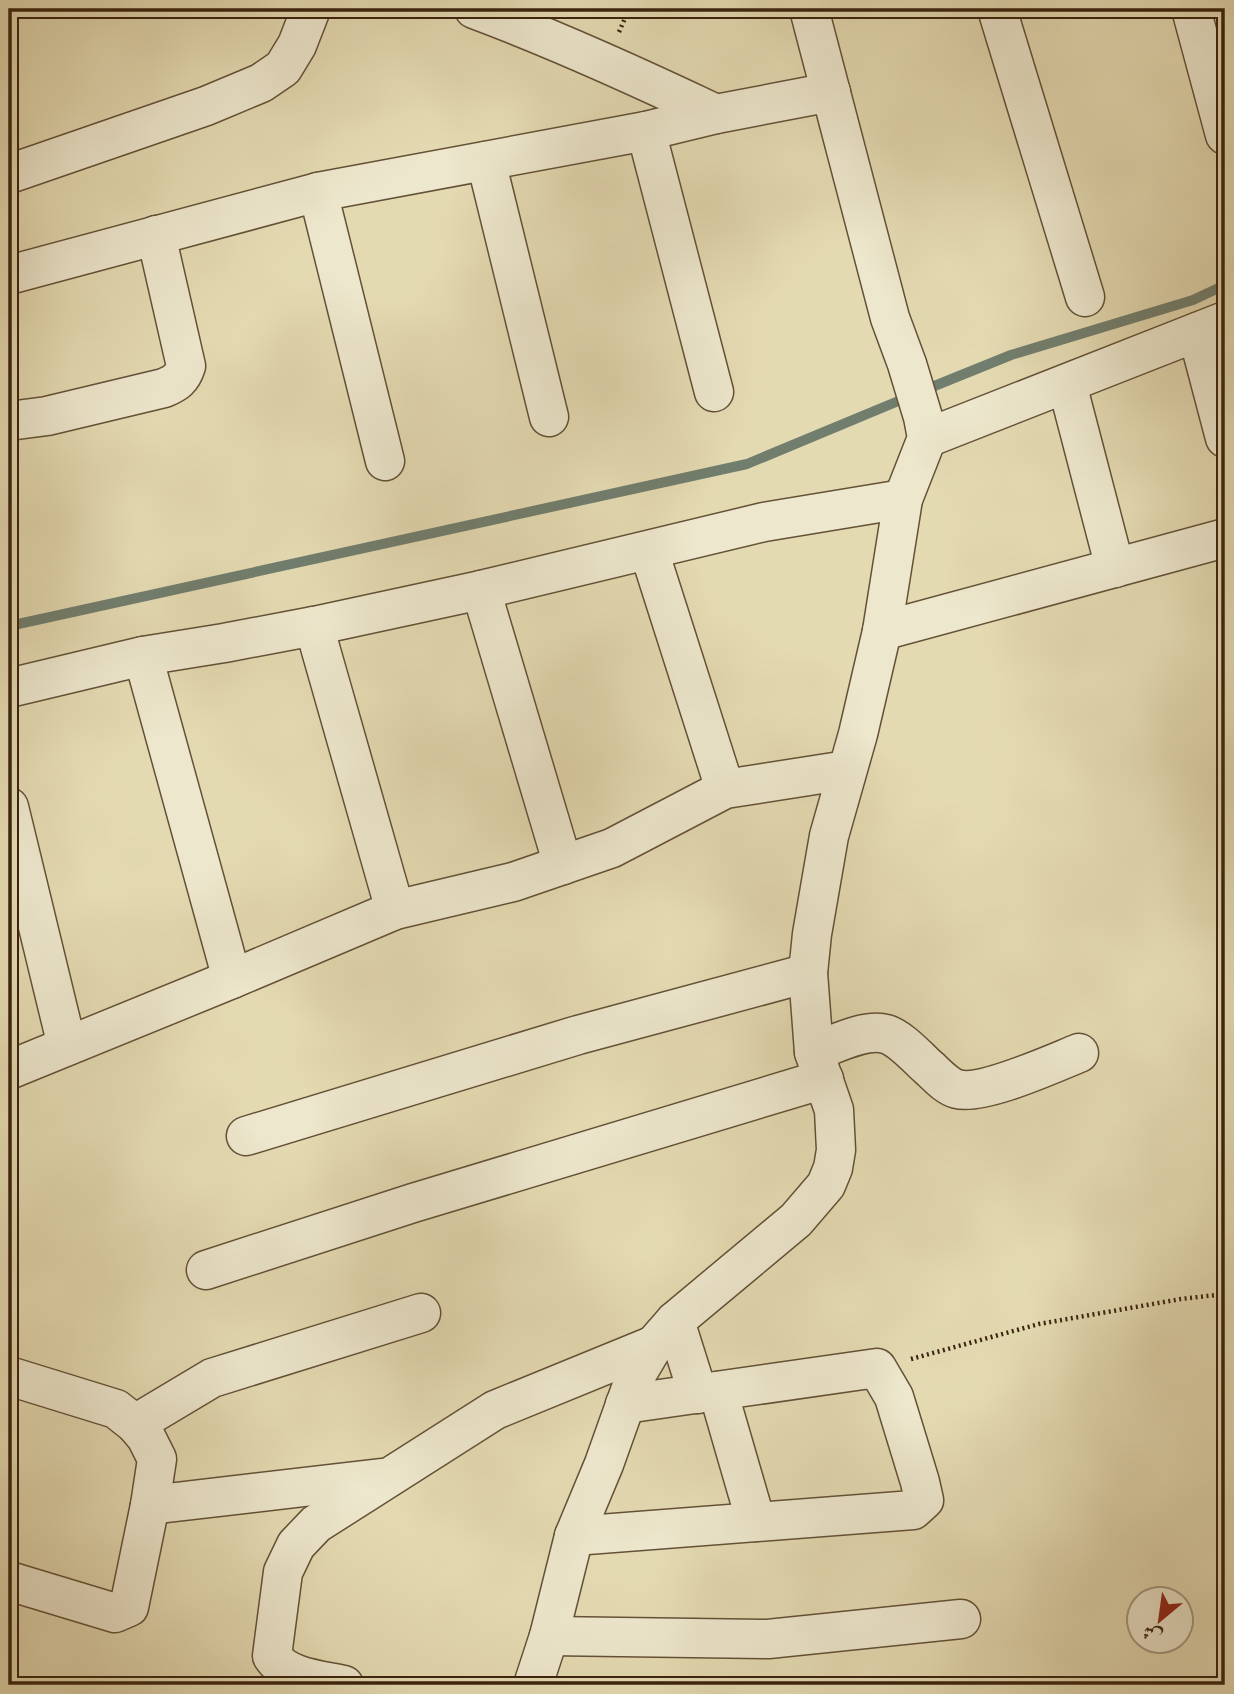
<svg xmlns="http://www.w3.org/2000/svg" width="1234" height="1694" viewBox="0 0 1234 1694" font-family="'Old Standard TT',Amiri,serif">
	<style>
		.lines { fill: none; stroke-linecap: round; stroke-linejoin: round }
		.stream { stroke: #717e6e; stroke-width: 10 }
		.minor-casing { stroke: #645137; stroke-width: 41 }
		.path { stroke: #3a230e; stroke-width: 4.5; stroke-dasharray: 2 3.5; stroke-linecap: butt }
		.minor { stroke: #ede7cd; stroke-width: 38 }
	</style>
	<rect width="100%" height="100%" fill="#e4dab2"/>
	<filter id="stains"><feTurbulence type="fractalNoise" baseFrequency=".00286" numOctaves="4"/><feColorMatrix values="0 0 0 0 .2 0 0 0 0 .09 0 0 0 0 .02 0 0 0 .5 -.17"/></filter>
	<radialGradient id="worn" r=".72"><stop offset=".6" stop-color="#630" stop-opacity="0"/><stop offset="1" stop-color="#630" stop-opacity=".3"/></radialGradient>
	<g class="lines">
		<g class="stream">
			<polyline points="922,391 1011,355 1193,300 1225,285"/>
			<polyline points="9,626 747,464 908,397"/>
		</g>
		<defs>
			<g id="minor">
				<path d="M474 9C557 40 636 76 716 114"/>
				<polyline points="997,9 1085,297"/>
				<polyline points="1191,9 1225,135"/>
				<polyline points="646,131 714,392"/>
				<polyline points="486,161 549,417"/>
				<polyline points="9,174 206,106 261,83 283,68 297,45 311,9"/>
				<polyline points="318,192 385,461"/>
				<polyline points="9,275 318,192 646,131 716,114 831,92"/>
				<polyline points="1197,332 1225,438"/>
				<polyline points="1067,384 1115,568"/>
				<path d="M9 421 47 416 164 388C176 383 182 379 186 366L156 235"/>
				<polyline points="927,438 1225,321"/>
				<polyline points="649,551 725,789"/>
				<polyline points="481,590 563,865"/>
				<polyline points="314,626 395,910"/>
				<polyline points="882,631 1225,538"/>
				<polyline points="143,656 232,979"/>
				<polyline points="9,688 143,656 224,643 314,626 481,590 764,522 903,499"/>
				<polyline points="9,807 67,1046"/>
				<path d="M814 1052C833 1045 865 1028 886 1034 900 1038 917 1057 928 1067 936 1074 946 1086 957 1089 982 1096 1054 1063 1079 1053"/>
				<polyline points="9,1070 232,979 395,910 513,882 612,848 725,789 847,770"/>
				<polyline points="246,1136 578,1035 808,973"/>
				<polyline points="206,1270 413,1203 824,1079"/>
				<polyline points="675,1321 698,1394"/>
				<polyline points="9,1376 116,1409 135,1424 146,1437 157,1459 150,1505 129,1607 115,1613 9,1581"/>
				<polyline points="718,1391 756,1522"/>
				<polyline points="135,1424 212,1378 421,1313"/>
				<polyline points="150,1505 381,1478"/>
				<polyline points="574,1536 900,1511 913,1510 924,1500 920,1482 894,1397 877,1368 625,1404"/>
				<polyline points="549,1636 768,1639 961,1619"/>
				<path d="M344 1685C321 1680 286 1678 272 1656L283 1572 296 1545 316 1524 495 1410 654 1345"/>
				<polyline points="533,1685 549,1636 574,1536 604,1464 635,1377 654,1345 675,1321 796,1220 826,1185 833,1168 836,1150 834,1110 814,1052 808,973 812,934 829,836 858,734 882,631 903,499 927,438 923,417 907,364 890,318 809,9"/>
			</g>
		</defs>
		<use href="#minor" class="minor-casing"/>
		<g class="path">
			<polyline points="619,32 629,9"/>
			<polyline points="911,1359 1039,1324 1181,1299 1225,1294"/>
		</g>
		<use href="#minor" class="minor"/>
	</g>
	<rect width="1234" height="1694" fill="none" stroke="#e4dab2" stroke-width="35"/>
	<rect x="10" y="10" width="1213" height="1673" fill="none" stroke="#3a230e" stroke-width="3.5"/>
	<rect x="18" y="18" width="1199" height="1659" fill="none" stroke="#3a230e" stroke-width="2"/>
	<g transform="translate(1160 1620) rotate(209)"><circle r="33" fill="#ede7cd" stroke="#a59981" stroke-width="2"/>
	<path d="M0-5L12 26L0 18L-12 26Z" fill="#8f2418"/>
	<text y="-10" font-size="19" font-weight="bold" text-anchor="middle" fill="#3a230e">ش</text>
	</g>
	<rect width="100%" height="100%" filter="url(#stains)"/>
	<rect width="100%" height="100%" fill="url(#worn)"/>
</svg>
